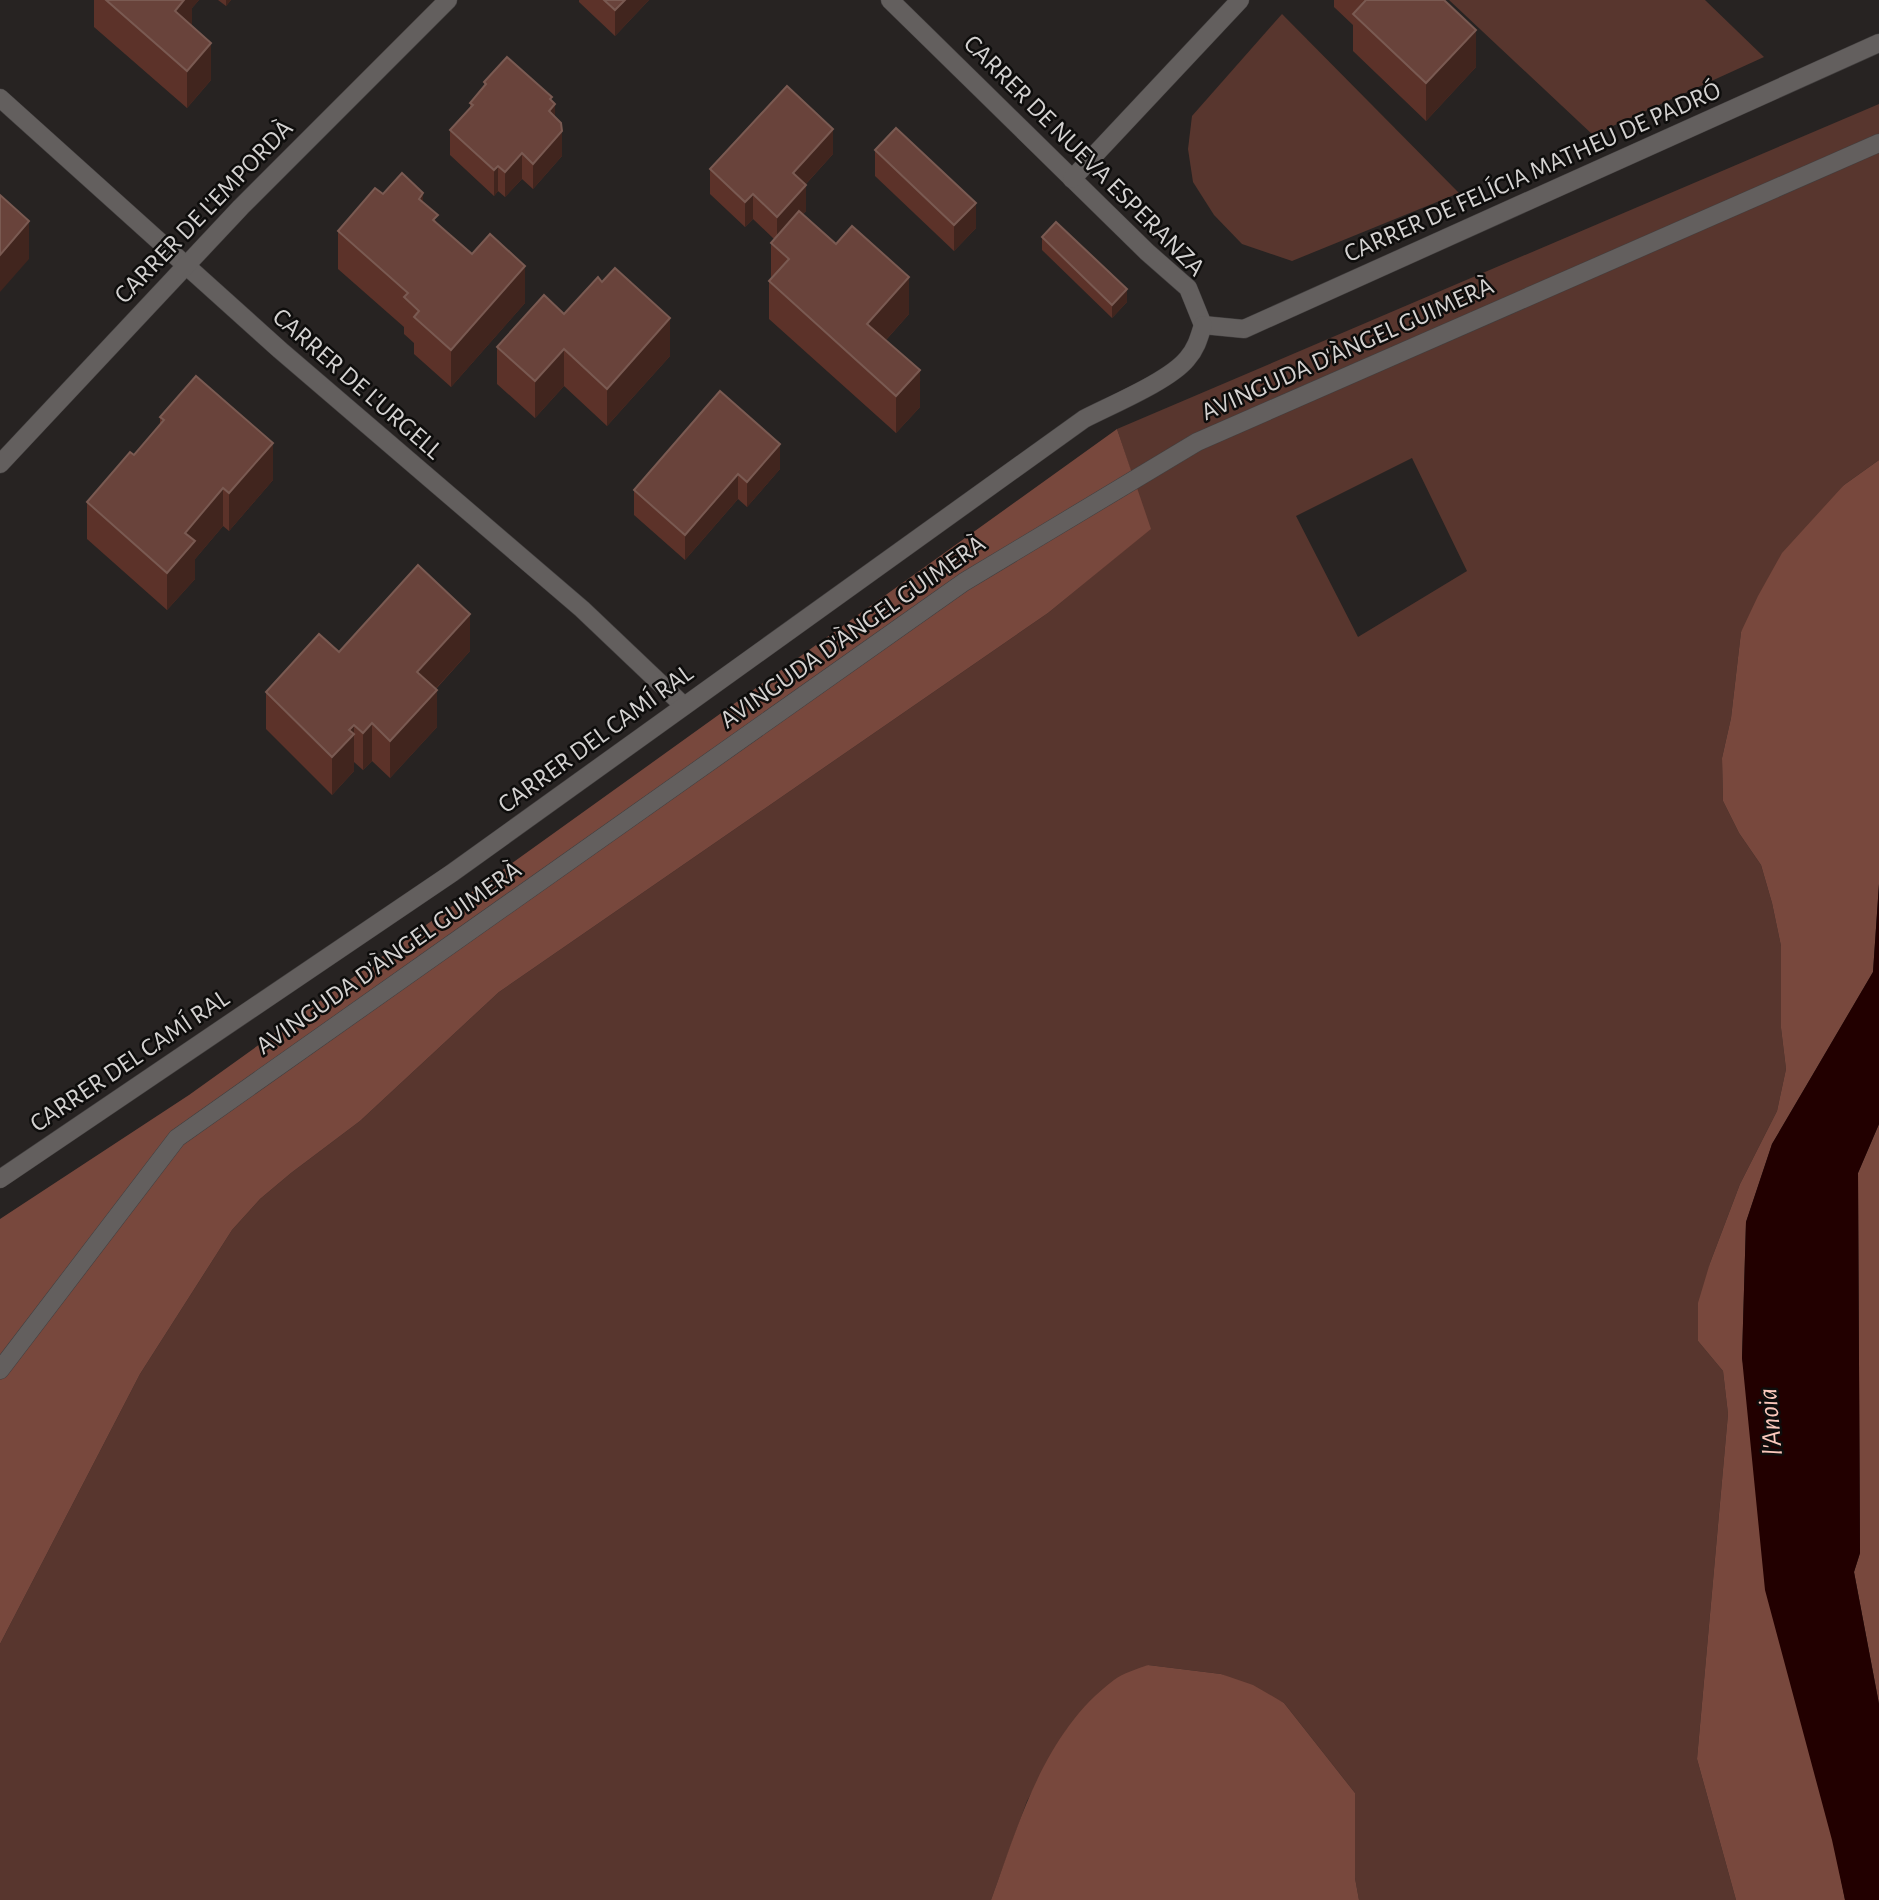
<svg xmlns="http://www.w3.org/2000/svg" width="1879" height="1900" viewBox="0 0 1879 1900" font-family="'Alegreya Sans',sans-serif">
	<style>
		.green { fill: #58362e; fill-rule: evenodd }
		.forest { fill: #78483d }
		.water { fill: #200 }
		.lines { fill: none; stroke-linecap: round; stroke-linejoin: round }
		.minor-casing { stroke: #423f3f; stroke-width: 19 }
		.minor { stroke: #635f5e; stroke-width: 18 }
		.wall { fill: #5c3229 }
		.shaded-wall { fill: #41251e }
		.building { fill: #69433b; stroke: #7a5a52; stroke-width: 2 }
		.labels { text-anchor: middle; stroke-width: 5; stroke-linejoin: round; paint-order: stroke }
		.street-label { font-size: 26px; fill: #d4d2d1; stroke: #0e0d0c }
		.water-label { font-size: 28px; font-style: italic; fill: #fac8bc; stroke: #0e0d0c }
	</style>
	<rect width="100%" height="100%" fill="#272322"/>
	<g class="green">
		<polygon points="1449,0 1705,0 1764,57 1593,135"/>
		<polygon points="1282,14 1459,193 1292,261 1242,244 1214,215 1193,182 1188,149 1192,116"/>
		<path d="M1879 104V460L1844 485 1741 632 1731 718 1722 758 1723 801 1739 833 1761 865 1772 903 1781 946V1028L1786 1069 1777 1111 1740 1184 1710 1263 1698 1341 1723 1371 1728 1414 1697 1759 1736 1900H1359L1355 1878V1793L1284 1703 1221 1674 1148 1665 1067 1729 1027 1801 991 1900H0V1644L140 1374 232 1230 260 1199 291 1173 360 1121 499 992 1048 613 1150 529 1117 429ZM1412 458 1467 571 1358 637 1296 516Z"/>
	</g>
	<g class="forest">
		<polygon points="1117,429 1151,529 1048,613 499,992 360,1121 291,1173 260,1199 232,1230 140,1374 0,1644 0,1219 189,1095"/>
		<polygon points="1879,460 1879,884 1873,972 1772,1144 1746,1222 1742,1358 1845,1900 1736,1900 1697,1759 1728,1414 1723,1371 1698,1341 1698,1303 1710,1263 1740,1184 1777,1111 1786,1069 1781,1028 1781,946 1772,903 1761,865 1739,833 1723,801 1722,758 1731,718 1741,632 1758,596 1782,553 1844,485"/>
		<polygon points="1879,1124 1879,1704 1854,1572 1860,1553 1858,1173"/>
		<path d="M1148 1665 1221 1674 1253 1685 1284 1703 1355 1793V1878L1359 1900H991C1019 1823 1044 1732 1114 1680 1123 1673 1137 1669 1148 1665Z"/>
	</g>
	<polygon class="water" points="1879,884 1879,1124 1858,1173 1860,1553 1854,1572 1879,1704 1879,1900 1845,1900 1832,1840 1765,1590 1742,1358 1746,1222 1772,1144 1873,972"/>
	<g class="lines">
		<defs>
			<g id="minor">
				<polyline points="890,0 1147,252 1188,288 1203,325"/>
				<polyline points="0,98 280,350 582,609 684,706"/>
				<polyline points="1072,179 1240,0"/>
				<polyline points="1203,325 1244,329 1879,43"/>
				<polyline points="0,464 241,207 448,0"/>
				<path d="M0 1179 452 873 1084 419C1111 405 1169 381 1187 359 1196 349 1199 338 1203 325"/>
				<polyline points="0,1370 177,1138 964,582 1197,442 1879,143"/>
			</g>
		</defs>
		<use href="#minor" class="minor-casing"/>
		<use href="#minor" class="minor"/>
	</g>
	<g class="wall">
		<polygon points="94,0 199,0 192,8 192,26 211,80 187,108 94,27"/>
		<polygon points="218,0 231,0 226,6"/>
		<polygon points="579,0 649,0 615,36 579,2"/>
		<polygon points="1334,0 1444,0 1476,67 1426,121 1353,51 1353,25 1334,7"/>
		<polygon points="484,82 552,100 562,156 533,189 522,179 505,197 498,191 494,196 450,155 450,130 470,109 470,103 484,87"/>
		<polygon points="875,150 976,228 954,251 875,176"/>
		<polygon points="833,154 806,184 806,211 803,214 909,314 886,340 920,407 896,433 769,319 769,281 771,279 771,243 774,239 753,219 745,227 710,194 710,169"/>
		<polygon points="383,194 423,203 438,224 525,303 451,387 414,354 414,343 404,334 404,327 338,269 338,231"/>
		<polygon points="1042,237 1127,302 1112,318 1042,250"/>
		<polygon points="564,314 670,356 607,426 564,386 535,418 497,384 497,347"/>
		<polygon points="720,391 780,469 747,507 738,499 685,560 634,515 634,490"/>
		<polygon points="160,417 273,480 229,531 223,526 195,559 195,579 167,610 87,539 87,502 134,455 160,424"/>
		<polygon points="470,651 436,689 437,727 390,778 372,761 363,770 354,762 354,771 332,795 266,729 266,692 339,652"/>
	</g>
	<g class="shaded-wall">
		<polygon points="182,0 199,0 192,8 192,29 175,11"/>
		<polygon points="226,0 231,0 226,6"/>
		<polygon points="625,0 649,0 615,36 615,10"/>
		<polygon points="1476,30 1476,67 1426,121 1426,83"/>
		<polygon points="211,43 211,80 187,108 187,71"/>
		<polygon points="552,97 552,108 555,104 555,129 549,111"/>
		<polygon points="833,129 833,154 793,198 793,173"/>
		<polygon points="562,131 562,156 533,189 533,164"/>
		<polygon points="522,153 522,179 505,197 505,172"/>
		<polygon points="498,166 498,191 494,196 494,170"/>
		<polygon points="806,185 806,211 777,242 777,217"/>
		<polygon points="423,193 423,230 419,199"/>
		<polygon points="753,194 753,219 745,227 745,202"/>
		<polygon points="976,203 976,228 954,251 954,225"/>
		<polygon points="29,221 29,259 0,292 0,255"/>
		<polygon points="525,266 525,303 451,387 451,350"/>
		<polygon points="909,277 909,314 867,361 867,324"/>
		<polygon points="1127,289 1127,302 1112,318 1112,305"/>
		<polygon points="670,318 670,356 607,426 607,389"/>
		<polygon points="564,349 564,386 535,418 535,381"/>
		<polygon points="920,370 920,407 896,433 896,396"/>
		<polygon points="273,443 273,480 229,531 229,493"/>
		<polygon points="780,444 780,469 747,507 747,482"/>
		<polygon points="738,474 738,499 685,560 685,535"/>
		<polygon points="223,488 223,526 195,559 195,579 167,610 167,573 185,533"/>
		<polygon points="470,614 470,651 417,709 417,672"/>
		<polygon points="437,690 437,727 390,778 390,741"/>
		<polygon points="372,723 372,761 363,770 363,733"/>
		<polygon points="354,725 354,771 332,795 332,757"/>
	</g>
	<g class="building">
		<polygon points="106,0 184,0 175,11 211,43 187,71"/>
		<polygon points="604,0 625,0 615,10"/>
		<polygon points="1366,0 1444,0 1476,30 1426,83 1353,14"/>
		<polygon points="507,57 552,97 550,99 555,104 549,111 561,123 562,131 533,164 522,153 505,172 498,166 494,170 450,130 473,105 470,103 486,84 484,82"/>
		<polygon points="787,86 833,129 793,173 806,185 777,217 753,194 745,202 710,169"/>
		<polygon points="896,128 976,203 954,225 875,150"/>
		<polygon points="402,173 423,193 419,199 438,215 433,220 472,254 490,234 525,266 451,350 414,317 419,311 404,297 408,293 338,231 375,188 383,194"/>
		<polygon points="0,195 29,221 0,255"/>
		<polygon points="799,211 836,244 852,226 909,277 867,324 920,370 896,396 769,281 789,259 771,243"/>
		<polygon points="1056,222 1127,289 1112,305 1042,237"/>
		<polygon points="615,268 670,318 607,389 564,349 535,381 497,347 544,295 564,314 598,277 602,282"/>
		<polygon points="196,376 273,443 229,493 223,488 185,533 195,541 167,573 87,502 130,452 134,455 164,420 160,417"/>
		<polygon points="720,391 780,444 747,482 738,474 685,535 634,490"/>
		<polygon points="418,565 470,614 417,672 437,690 390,741 372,723 363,733 354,725 349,730 354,734 332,757 266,692 319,634 339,652"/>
	</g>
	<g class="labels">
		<g class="street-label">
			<text transform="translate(1085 155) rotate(45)" y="9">CARRER DE NUEVA ESPERANZA</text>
			<text transform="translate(1532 171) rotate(-24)" y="9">CARRER DE FELÍCIA MATHEU DE PADRÓ</text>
			<text transform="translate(203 211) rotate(-46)" y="9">CARRER DE L'EMPORDÀ</text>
			<text transform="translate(1347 348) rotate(-24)" y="9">AVINGUDA D'ÀNGEL GUIMERÀ</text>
			<text transform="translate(358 383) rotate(41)" y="9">CARRER DE L'URGELL</text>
			<text transform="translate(852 631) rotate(-35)" y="9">AVINGUDA D'ÀNGEL GUIMERÀ</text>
			<text transform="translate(595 738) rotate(-36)" y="9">CARRER DEL CAMÍ RAL</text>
			<text transform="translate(388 957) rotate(-35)" y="9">AVINGUDA D'ÀNGEL GUIMERÀ</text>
			<text transform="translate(129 1060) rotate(-34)" y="9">CARRER DEL CAMÍ RAL</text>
		</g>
		<g class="water-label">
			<text transform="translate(1769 1422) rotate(-95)" y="10">l'Anoia</text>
		</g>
	</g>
</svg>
